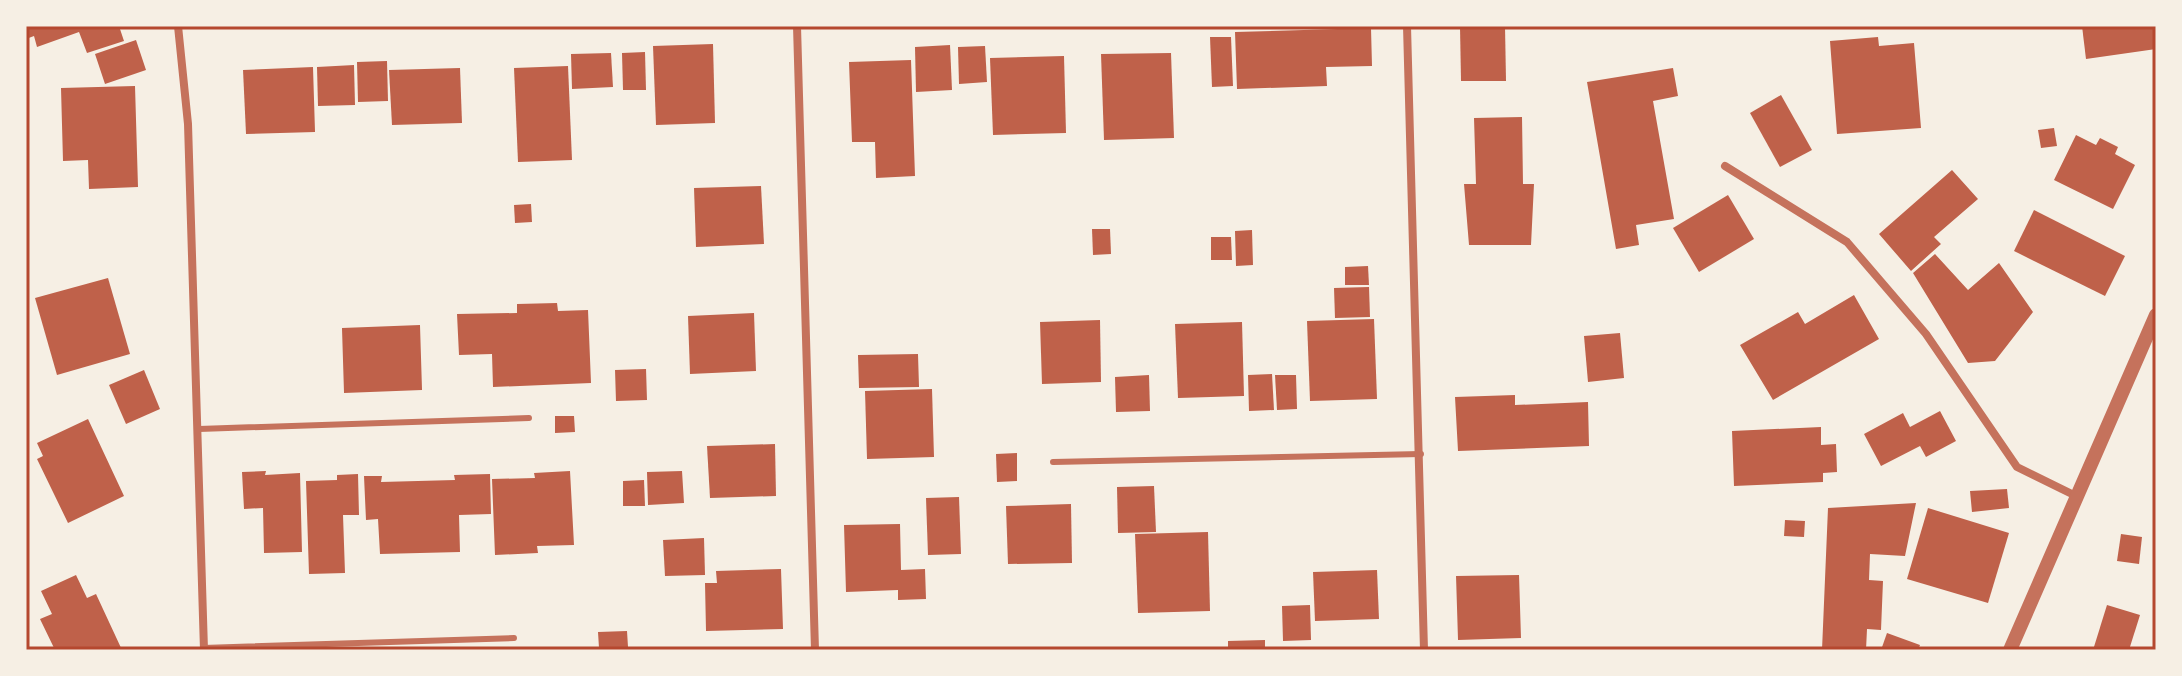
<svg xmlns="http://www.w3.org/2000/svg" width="2182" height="676" viewBox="0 0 2182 676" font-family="Ubuntu,sans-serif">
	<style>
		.building { fill: #bf614a }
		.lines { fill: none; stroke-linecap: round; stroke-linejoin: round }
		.service { stroke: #c5725c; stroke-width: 6 }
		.minor { stroke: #c5725c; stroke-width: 8 }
		.tertiary { stroke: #c5725c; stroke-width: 14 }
		.neatline { fill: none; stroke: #b5482f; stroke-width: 3 }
	</style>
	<rect width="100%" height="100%" fill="#f6efe4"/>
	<g class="building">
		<polygon points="26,26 119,26 124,41 87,53 79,32 37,47 34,36 26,39"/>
		<polygon points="1460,26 1505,26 1506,81 1461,81"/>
		<polygon points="2082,26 2156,26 2156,49 2086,59"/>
		<polygon points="1371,28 1372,66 1326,67 1327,86 1237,89 1235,32"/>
		<polygon points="1210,37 1231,37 1233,86 1212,87"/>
		<polygon points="1878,37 1879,46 1914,43 1921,128 1837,134 1830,41"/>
		<polygon points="136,40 146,70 105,84 95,54"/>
		<polygon points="713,44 715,123 656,125 653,46"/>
		<polygon points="950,45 952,90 916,92 915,47"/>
		<polygon points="985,46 987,82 959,84 958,47"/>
		<polygon points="645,52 646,90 623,90 622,53"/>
		<polygon points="611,53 613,87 572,89 571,54"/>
		<polygon points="1171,53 1174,138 1104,140 1101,54"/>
		<polygon points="1064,56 1066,133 993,135 990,58"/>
		<polygon points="911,60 915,176 876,178 875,142 852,142 849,62"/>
		<polygon points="387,61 388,101 358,102 357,62"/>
		<polygon points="354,65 355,105 318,106 317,67"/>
		<polygon points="568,66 572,160 518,162 514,68"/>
		<polygon points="313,67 315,132 246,134 243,70"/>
		<polygon points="460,68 462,123 392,125 389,70"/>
		<polygon points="1673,68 1678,96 1653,101 1674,219 1636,225 1639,245 1616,249 1587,82"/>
		<polygon points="135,86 138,187 89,189 88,160 63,161 61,88"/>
		<polygon points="1781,95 1812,150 1780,167 1750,113"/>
		<polygon points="1522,117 1523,184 1534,184 1531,245 1469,245 1464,184 1476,184 1474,118"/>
		<polygon points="2054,128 2057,146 2041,148 2038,130"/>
		<polygon points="2076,135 2096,145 2100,138 2118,147 2115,154 2135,165 2113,209 2054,180"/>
		<polygon points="1952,170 1978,199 1934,237 1941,244 1911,271 1879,234"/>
		<polygon points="761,186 764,244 696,247 694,188"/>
		<polygon points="1728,195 1754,239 1699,272 1673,228"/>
		<polygon points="531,204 532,222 515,223 514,205"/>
		<polygon points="2034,210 2125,256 2105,296 2014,251"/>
		<polygon points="1092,229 1110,229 1111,254 1093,255"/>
		<polygon points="1252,230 1253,265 1236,266 1235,231"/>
		<polygon points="1211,237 1231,237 1232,260 1211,260"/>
		<polygon points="1935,254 1968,290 1999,263 2033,312 1995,361 1968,363 1913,273"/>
		<polygon points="1368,266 1369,285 1345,285 1345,267"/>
		<polygon points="108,278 130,354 57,375 35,298"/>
		<polygon points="1369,287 1370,317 1335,318 1334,288"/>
		<polygon points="1854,295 1879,339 1773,400 1740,345 1798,312 1805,324"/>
		<polygon points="557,303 558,311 588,310 591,383 493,387 492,354 459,355 457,314 517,313 517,304"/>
		<polygon points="754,313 756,371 690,374 688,316"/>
		<polygon points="1374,319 1377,399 1310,401 1307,321"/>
		<polygon points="1100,320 1101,382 1042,384 1040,322"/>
		<polygon points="1242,322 1244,396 1178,398 1175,324"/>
		<polygon points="420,325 422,390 344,393 342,328"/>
		<polygon points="1620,333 1624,378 1588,382 1584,336"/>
		<polygon points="918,354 919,387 859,388 858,355"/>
		<polygon points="646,369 647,400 616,401 615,370"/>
		<polygon points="144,370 160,409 126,424 109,385"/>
		<polygon points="1272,374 1274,410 1249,411 1248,375"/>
		<polygon points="1149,375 1150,411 1116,412 1115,377"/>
		<polygon points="1275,375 1296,375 1297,409 1277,410"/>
		<polygon points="932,389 934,457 867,459 865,391"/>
		<polygon points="1515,395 1515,405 1588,402 1589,446 1458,451 1455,397"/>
		<polygon points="1940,411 1956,441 1926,457 1920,446 1881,466 1864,434 1903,413 1910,427"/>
		<polygon points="555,416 574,416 575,432 555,433"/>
		<polygon points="88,419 124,496 68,523 37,459 43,456 37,443"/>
		<polygon points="1821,427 1821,445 1836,444 1837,472 1823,473 1823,482 1734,486 1732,431"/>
		<polygon points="775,444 776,496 710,498 707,446"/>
		<polygon points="1017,453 1017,481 997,482 996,454"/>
		<polygon points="266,471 265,475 300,473 302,552 264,553 263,508 244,509 242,472"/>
		<polygon points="570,471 574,545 537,546 538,553 495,555 492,479 535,478 534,473"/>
		<polygon points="682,471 684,503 648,505 647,472"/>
		<polygon points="358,474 359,515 343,515 345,573 309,574 306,481 337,480 337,475"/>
		<polygon points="490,474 491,514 459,515 460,552 380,554 378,519 366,520 364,476 382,476 381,482 455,480 454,475"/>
		<polygon points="644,480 645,506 623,506 623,481"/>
		<polygon points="1154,486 1156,532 1118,533 1117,487"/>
		<polygon points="2007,489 2009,508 1972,512 1970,491"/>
		<polygon points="959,497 961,554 928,555 926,498"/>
		<polygon points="1916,503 1905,556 1870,554 1869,580 1883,581 1881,630 1867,629 1866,650 1822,650 1828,508"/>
		<polygon points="1071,504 1072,563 1008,564 1006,506"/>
		<polygon points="1928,508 2009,533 1988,603 1907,579"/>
		<polygon points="1785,520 1805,521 1804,537 1784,536"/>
		<polygon points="900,524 901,570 925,569 926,599 898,600 898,590 846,592 844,525"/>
		<polygon points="1208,532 1210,611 1138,613 1135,534"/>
		<polygon points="2121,534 2142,537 2139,564 2117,561"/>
		<polygon points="704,538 705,575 665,576 663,540"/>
		<polygon points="781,569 783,629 706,631 705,583 717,583 716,571"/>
		<polygon points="1377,570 1379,619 1315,621 1313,572"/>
		<polygon points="76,575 87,598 96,594 122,650 55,650 40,619 52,614 41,591"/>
		<polygon points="1519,575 1521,638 1458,640 1456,576"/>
		<polygon points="1310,605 1311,640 1283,641 1282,606"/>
		<polygon points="2107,605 2140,615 2129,650 2093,650"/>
		<polygon points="627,631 628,647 599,648 598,632"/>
		<polygon points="1887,633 1920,645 1918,650 1881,650"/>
		<polygon points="1265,640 1265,650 1228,650 1228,641"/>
	</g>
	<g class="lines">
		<g class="service">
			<polyline points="199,429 529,418"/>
			<polyline points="1053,462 1421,454"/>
			<polyline points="203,648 514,638"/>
		</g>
		<g class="minor">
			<polyline points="178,26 188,124 204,650"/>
			<polyline points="797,26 815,650"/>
			<polyline points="1407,26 1424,650"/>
			<polyline points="1725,166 1847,242 1926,334 2017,467 2076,496"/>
		</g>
		<polyline class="tertiary" points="2010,650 2156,315"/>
	</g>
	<rect width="2182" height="676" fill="none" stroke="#f6efe4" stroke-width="56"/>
	<rect x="28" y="28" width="2126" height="620" class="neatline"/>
</svg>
